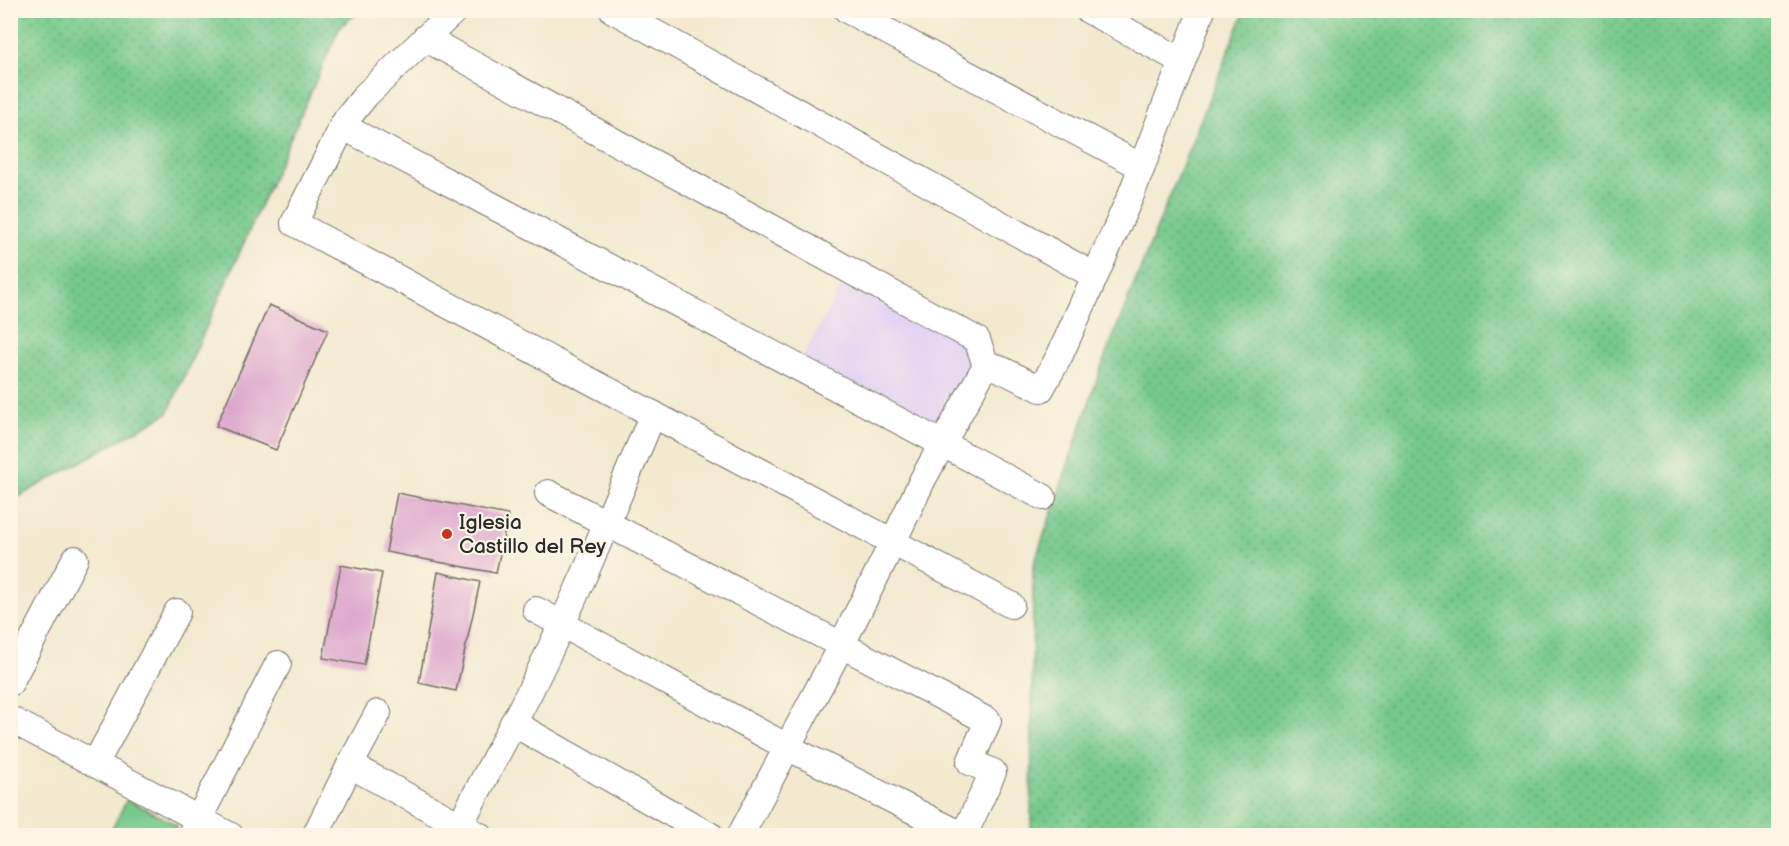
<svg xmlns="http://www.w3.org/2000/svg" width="1789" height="846" viewBox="0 0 1789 846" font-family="'Balsamiq Sans',sans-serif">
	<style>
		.built { fill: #e3d3f2 }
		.grass { fill: url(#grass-dots); stroke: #507a5b; stroke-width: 1.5 }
		.pitch { fill: #75c98b; stroke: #507a5b; stroke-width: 1.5 }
		.building { fill: #dda6cd }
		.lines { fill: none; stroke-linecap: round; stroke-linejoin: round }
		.minor-casing { stroke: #716e64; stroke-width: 28 }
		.minor { stroke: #fff; stroke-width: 26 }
		.poi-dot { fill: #c8321e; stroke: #fcf5e5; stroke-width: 2 }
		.labels { text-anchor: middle; stroke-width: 4.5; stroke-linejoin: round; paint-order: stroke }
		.poi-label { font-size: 21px; fill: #2b2b2b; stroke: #fcf5e5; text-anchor: start }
	</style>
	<defs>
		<pattern id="grass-dots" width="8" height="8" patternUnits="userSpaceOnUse" patternTransform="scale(1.5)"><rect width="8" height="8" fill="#75c98b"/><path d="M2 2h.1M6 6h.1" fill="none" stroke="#60a372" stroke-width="1.8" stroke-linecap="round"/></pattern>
	</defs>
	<rect width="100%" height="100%" fill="#fcf5e5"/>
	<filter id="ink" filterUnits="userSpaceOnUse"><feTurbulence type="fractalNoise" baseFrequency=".0167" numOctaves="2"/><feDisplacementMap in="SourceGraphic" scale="12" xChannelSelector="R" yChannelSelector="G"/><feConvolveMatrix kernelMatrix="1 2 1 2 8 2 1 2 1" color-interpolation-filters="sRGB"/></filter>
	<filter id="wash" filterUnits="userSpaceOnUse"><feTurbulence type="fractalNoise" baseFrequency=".008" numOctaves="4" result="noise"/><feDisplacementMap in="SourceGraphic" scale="24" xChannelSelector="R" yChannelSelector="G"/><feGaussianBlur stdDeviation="1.35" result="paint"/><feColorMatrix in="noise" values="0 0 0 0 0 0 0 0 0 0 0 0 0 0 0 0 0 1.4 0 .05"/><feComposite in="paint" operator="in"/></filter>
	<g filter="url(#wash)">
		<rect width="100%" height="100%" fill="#f3e9cf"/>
		<polygon class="built" points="845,278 971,347 973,368 939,432 802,359"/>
		<g class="grass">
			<polygon points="11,10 360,11 340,27 168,413 11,501"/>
			<polygon points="1245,10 1778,11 1778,835 1031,835 1033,567 1104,359"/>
		</g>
		<polygon class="pitch" points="127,799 177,825 172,835 109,835"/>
		<g id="blocks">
			<g class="building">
				<polygon points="269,305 328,330 276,450 216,426"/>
				<polygon points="397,493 508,515 496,573 386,552"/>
				<polygon points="341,565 382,573 364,665 323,658"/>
				<polygon points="438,572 480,582 456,691 419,683"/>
			</g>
		</g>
	</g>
	<g filter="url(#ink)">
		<use href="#blocks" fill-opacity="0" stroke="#716e64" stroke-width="1.5"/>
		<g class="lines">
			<defs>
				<g id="minor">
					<polyline points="455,10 366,95 346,120 294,223 1011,605"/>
					<polyline points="613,10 1095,276"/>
					<polyline points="847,10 1142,167"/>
					<polyline points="1088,10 1182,61"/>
					<polyline points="425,38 977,340 986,365"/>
					<polyline points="342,126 1043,497"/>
					<polyline points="548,493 988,721 970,762 993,772 964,835"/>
					<polyline points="536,610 787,747 964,836"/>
					<polyline points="10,683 75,559"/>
					<polyline points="10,719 231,836"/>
					<polyline points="513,723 711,836"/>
					<polyline points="95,764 177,612"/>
					<polyline points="350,765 378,713"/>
					<path d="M460 825C483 780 507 736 530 691 575 600 614 507 653 414"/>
					<polyline points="190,836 278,664"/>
					<polyline points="315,836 350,765 480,836"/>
					<polyline points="740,836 841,646 893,542 923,479 986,365 996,367 1041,389 1060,355 1131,195 1202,10"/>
				</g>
			</defs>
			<use href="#minor" class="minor-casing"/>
			<use href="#minor" class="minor"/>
		</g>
	</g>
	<circle class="poi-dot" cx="447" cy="534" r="6"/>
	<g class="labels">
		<g class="poi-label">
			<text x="459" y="529">Iglesia<tspan x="459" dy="24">Castillo del Rey</tspan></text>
		</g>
	</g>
	<rect width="1789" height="846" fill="none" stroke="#fcf5e5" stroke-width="36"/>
</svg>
